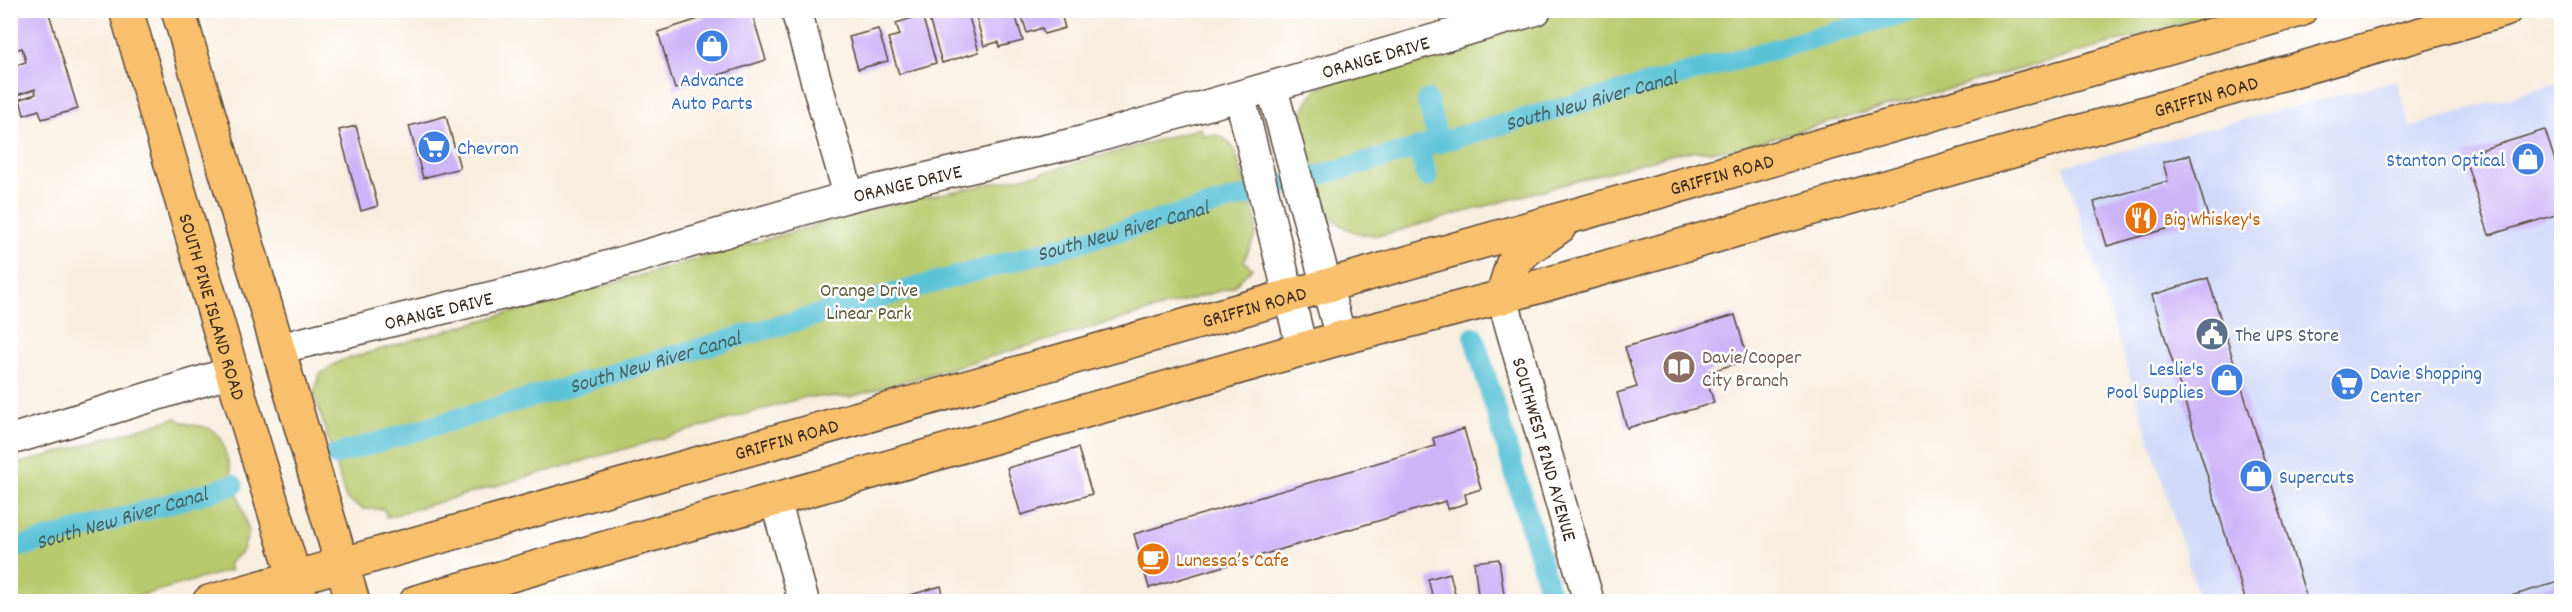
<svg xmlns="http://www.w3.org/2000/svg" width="2572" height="612" viewBox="0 0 2572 612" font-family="Dekko,sans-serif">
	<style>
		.built { fill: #d1d9f9 }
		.green { fill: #b8ca6d; stroke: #7a7a46; stroke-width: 1.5 }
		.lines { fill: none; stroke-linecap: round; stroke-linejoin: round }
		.canal { stroke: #5ac2d7; stroke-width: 21 }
		.building { fill: #ccb4f8 }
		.minor-casing { stroke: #57473b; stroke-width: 33 }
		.major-casing { stroke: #57473b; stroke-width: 36 }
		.minor { stroke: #fff; stroke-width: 30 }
		.major { stroke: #f8bf6c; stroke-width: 33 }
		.labels { text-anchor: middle; stroke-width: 5; stroke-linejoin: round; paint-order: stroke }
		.street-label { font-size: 20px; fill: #3b2a1e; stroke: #fff }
		.shop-label { font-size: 20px; fill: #366cbe; stroke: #fff; text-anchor: start }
		.food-label { font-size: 20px; fill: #c56008; stroke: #fff; text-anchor: start }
		.park-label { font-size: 20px; fill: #605a36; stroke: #fff }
		.service-label { font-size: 20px; fill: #4e5e75; stroke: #fff; text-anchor: start }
		.education-label { font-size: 20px; fill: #785e54; stroke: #fff; text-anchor: start }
		.water-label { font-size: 21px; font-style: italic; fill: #465f5f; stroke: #fff }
	</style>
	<rect width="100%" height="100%" fill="#fff"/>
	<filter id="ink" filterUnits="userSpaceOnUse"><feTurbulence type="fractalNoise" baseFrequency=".0167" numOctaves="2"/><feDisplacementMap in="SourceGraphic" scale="12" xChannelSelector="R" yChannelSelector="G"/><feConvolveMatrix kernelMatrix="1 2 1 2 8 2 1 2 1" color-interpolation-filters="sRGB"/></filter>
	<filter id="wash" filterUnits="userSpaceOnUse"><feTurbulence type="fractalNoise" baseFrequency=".008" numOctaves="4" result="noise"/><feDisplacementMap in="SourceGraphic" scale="24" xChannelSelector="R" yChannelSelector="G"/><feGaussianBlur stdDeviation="1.35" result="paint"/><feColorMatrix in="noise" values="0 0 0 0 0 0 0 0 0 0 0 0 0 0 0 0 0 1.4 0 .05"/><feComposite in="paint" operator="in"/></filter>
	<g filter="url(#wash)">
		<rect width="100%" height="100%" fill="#f8eedf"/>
		<polygon class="built" points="2397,80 2410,127 2561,82 2561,601 2200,601 2064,166"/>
		<g class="green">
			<path d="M1564 11H2228L1730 150 1681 152 1382 235C1362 236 1344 231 1331 216 1321 205 1300 139 1301 124 1302 109 1309 97 1319 87L1426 51Z"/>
			<path d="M1201 128 1203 136C1219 133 1227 137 1235 151L1256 221V233L1244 261 1252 268 1233 287 850 397H806L387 517 384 509H363L346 499 314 392 320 374 340 361 883 206 1037 174Z"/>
			<path d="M176 418C193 431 205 419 221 438L249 532 243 550 228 564 231 570 121 601H11V466Z"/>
		</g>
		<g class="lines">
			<g class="canal">
				<polyline points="1427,100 1439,143"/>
				<polyline points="1418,148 1427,177"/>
				<polyline points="1474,337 1553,602"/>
				<path id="s1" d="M334 455 731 339 1915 10"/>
				<path id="s2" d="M10 550 233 485"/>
			</g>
		</g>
		<g id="blocks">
			<g class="building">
				<polygon points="12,10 48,10 78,109 42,119 39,110 24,115 20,99 36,94 35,89 17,95 10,74 10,67 26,62 22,48 10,51 10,21 14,20"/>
				<polygon points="727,10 751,10 766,60 675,89 658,32"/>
				<polygon points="933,10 967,10 979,52 942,63 927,12"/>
				<polygon points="983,10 1014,10 1023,41 999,47 998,42 984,46 975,13"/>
				<polygon points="1020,10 1060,10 1065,28 1044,34 1042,28 1027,33"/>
				<polygon points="922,15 936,63 899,74 888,38 900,35 896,23"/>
				<polygon points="878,29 888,61 858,69 849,37"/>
				<polygon points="446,116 460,168 423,178 409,126"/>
				<polygon points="356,126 378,206 361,211 339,130"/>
				<polygon points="2545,130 2562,182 2562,213 2489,235 2464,155"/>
				<polygon points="2190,155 2208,217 2107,246 2094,202 2168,181 2163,162"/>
				<polygon points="2208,278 2308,602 2246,602 2152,295"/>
				<polygon points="1735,315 1748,360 1705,373 1714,403 1627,428 1617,393 1637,387 1625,347"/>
				<polygon points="1464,429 1481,489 1465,494 1467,503 1448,509 1446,501 1149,588 1134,534 1435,446 1433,438"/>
				<polygon points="1078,448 1092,494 1021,515 1007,468"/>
				<polygon points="1499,559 1505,602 1479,602 1474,562"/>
				<polygon points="1450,573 1457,602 1434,602 1428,579"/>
				<polygon points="2562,581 2562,602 2494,602 2494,601"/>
				<polygon points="941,586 945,602 890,602 890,601"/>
			</g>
		</g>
	</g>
	<g filter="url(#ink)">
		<use href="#blocks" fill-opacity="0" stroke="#57473b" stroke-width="1.5"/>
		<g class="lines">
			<defs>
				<g id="minor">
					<polyline points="796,10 847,189 847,197"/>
					<polyline points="1272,88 1341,338"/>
					<polyline points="1240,97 1302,349"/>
					<path id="s3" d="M1502 297 1589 602"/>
					<path id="s4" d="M277 349 549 283 847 197 1083 141 1536 10"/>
					<polyline points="10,440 232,372"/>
					<polyline points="775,499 804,602"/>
				</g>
				<g id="major">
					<path id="s5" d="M126 10 232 372 302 602"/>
					<polyline points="178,10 353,602"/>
					<polyline points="1502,297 1512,265 1526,250 1559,227"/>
					<path id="s6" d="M209 602 2300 10"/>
					<path id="s7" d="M416 602 1341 338 1502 297 2505 10"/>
				</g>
			</defs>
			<use href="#minor" class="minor-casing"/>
			<use href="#major" class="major-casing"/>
			<use href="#minor" class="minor"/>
			<use href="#major" class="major"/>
		</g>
	</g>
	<defs>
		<symbol id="shop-disc" viewBox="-11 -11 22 22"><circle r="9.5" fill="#3f7fe0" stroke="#fff"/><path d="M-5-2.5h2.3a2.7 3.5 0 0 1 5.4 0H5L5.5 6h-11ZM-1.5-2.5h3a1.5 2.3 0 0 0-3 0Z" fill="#fff"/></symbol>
		<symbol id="supermarket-disc" viewBox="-11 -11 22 22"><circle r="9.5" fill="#3f7fe0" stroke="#fff"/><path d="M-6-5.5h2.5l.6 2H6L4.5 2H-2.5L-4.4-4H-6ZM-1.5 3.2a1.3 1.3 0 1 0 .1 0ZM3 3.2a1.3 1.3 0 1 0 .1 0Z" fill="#fff"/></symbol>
		<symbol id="restaurant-disc" viewBox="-11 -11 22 22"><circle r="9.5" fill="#e8710a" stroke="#fff"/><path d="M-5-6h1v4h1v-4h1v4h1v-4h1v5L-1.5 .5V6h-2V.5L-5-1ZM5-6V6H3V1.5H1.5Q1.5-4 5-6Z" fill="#fff"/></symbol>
		<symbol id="civic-disc" viewBox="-11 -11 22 22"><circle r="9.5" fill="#5c6f8a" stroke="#fff"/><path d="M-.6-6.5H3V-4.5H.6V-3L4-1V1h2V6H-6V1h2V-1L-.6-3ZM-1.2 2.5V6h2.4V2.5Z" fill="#fff"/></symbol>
		<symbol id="library-disc" viewBox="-11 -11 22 22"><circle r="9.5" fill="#8d6e63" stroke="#fff"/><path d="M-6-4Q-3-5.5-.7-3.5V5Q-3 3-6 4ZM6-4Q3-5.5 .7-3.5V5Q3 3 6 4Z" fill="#fff"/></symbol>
		<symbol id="cafe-disc" viewBox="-11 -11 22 22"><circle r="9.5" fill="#e8710a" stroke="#fff"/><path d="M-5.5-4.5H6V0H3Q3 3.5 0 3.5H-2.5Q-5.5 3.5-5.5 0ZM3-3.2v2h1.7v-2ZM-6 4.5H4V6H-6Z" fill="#fff"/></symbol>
	</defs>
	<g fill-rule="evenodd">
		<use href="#shop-disc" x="693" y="27" width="38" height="38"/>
		<use href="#supermarket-disc" x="415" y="128" width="38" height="38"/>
		<use href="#shop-disc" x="2509" y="140" width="38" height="38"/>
		<use href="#restaurant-disc" x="2122" y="199" width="38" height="38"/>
		<use href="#civic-disc" x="2193" y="315" width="38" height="38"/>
		<use href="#library-disc" x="1660" y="348" width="38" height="38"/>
		<use href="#shop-disc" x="2208" y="361" width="38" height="38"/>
		<use href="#supermarket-disc" x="2328" y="365" width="38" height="38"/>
		<use href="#shop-disc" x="2237" y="457" width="38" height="38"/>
		<use href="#cafe-disc" x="1134" y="540" width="38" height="38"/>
	</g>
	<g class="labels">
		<g class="street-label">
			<text dy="7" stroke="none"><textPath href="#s4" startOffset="1137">ORANGE DRIVE</textPath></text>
			<text dy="7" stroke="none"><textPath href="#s7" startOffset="1860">GRIFFIN ROAD</textPath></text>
			<text dy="7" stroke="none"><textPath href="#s6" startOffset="1572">GRIFFIN ROAD</textPath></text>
			<text dy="7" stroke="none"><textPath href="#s4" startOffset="652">ORANGE DRIVE</textPath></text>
			<text dy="7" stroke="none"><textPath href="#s5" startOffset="309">SOUTH PINE ISLAND ROAD</textPath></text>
			<text dy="7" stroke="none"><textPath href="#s6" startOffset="1086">GRIFFIN ROAD</textPath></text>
			<text dy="7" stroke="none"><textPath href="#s4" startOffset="166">ORANGE DRIVE</textPath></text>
			<text dy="7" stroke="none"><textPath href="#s6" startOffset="600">GRIFFIN ROAD</textPath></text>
			<text dy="7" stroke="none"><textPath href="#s3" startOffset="158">SOUTHWEST 82ND AVENUE</textPath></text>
		</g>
		<g class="shop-label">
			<text x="712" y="86" text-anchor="middle">Advance<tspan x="712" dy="23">Auto Parts</tspan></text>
			<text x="457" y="154">Chevron</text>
			<text x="2505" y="166" text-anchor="end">Stanton Optical</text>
			<text x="2204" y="375" text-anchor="end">Leslie's<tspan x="2204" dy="23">Pool Supplies</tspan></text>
			<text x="2370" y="379">Davie Shopping<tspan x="2370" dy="23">Center</tspan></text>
			<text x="2279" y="483">Supercuts</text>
		</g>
		<g class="food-label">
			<text x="2164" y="225">Big Whiskey's</text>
			<text x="1176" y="566">Lunessa’s Cafe</text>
		</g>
		<g class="park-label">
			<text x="869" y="296">Orange Drive<tspan x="869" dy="23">Linear Park</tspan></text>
		</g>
		<g class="service-label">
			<text x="2235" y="341">The UPS Store</text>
		</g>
		<g class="education-label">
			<text x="1702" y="363">Davie/Cooper<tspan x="1702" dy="23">City Branch</tspan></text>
		</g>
		<g class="water-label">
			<text dy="7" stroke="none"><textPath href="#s1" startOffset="1306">South New River Canal</textPath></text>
			<text dy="7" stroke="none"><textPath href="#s1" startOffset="820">South New River Canal</textPath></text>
			<text dy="7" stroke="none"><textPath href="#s1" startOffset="334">South New River Canal</textPath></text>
			<text dy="7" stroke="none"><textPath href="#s2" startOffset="116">South New River Canal</textPath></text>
		</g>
	</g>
	<rect width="2572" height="612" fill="none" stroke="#fff" stroke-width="36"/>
</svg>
